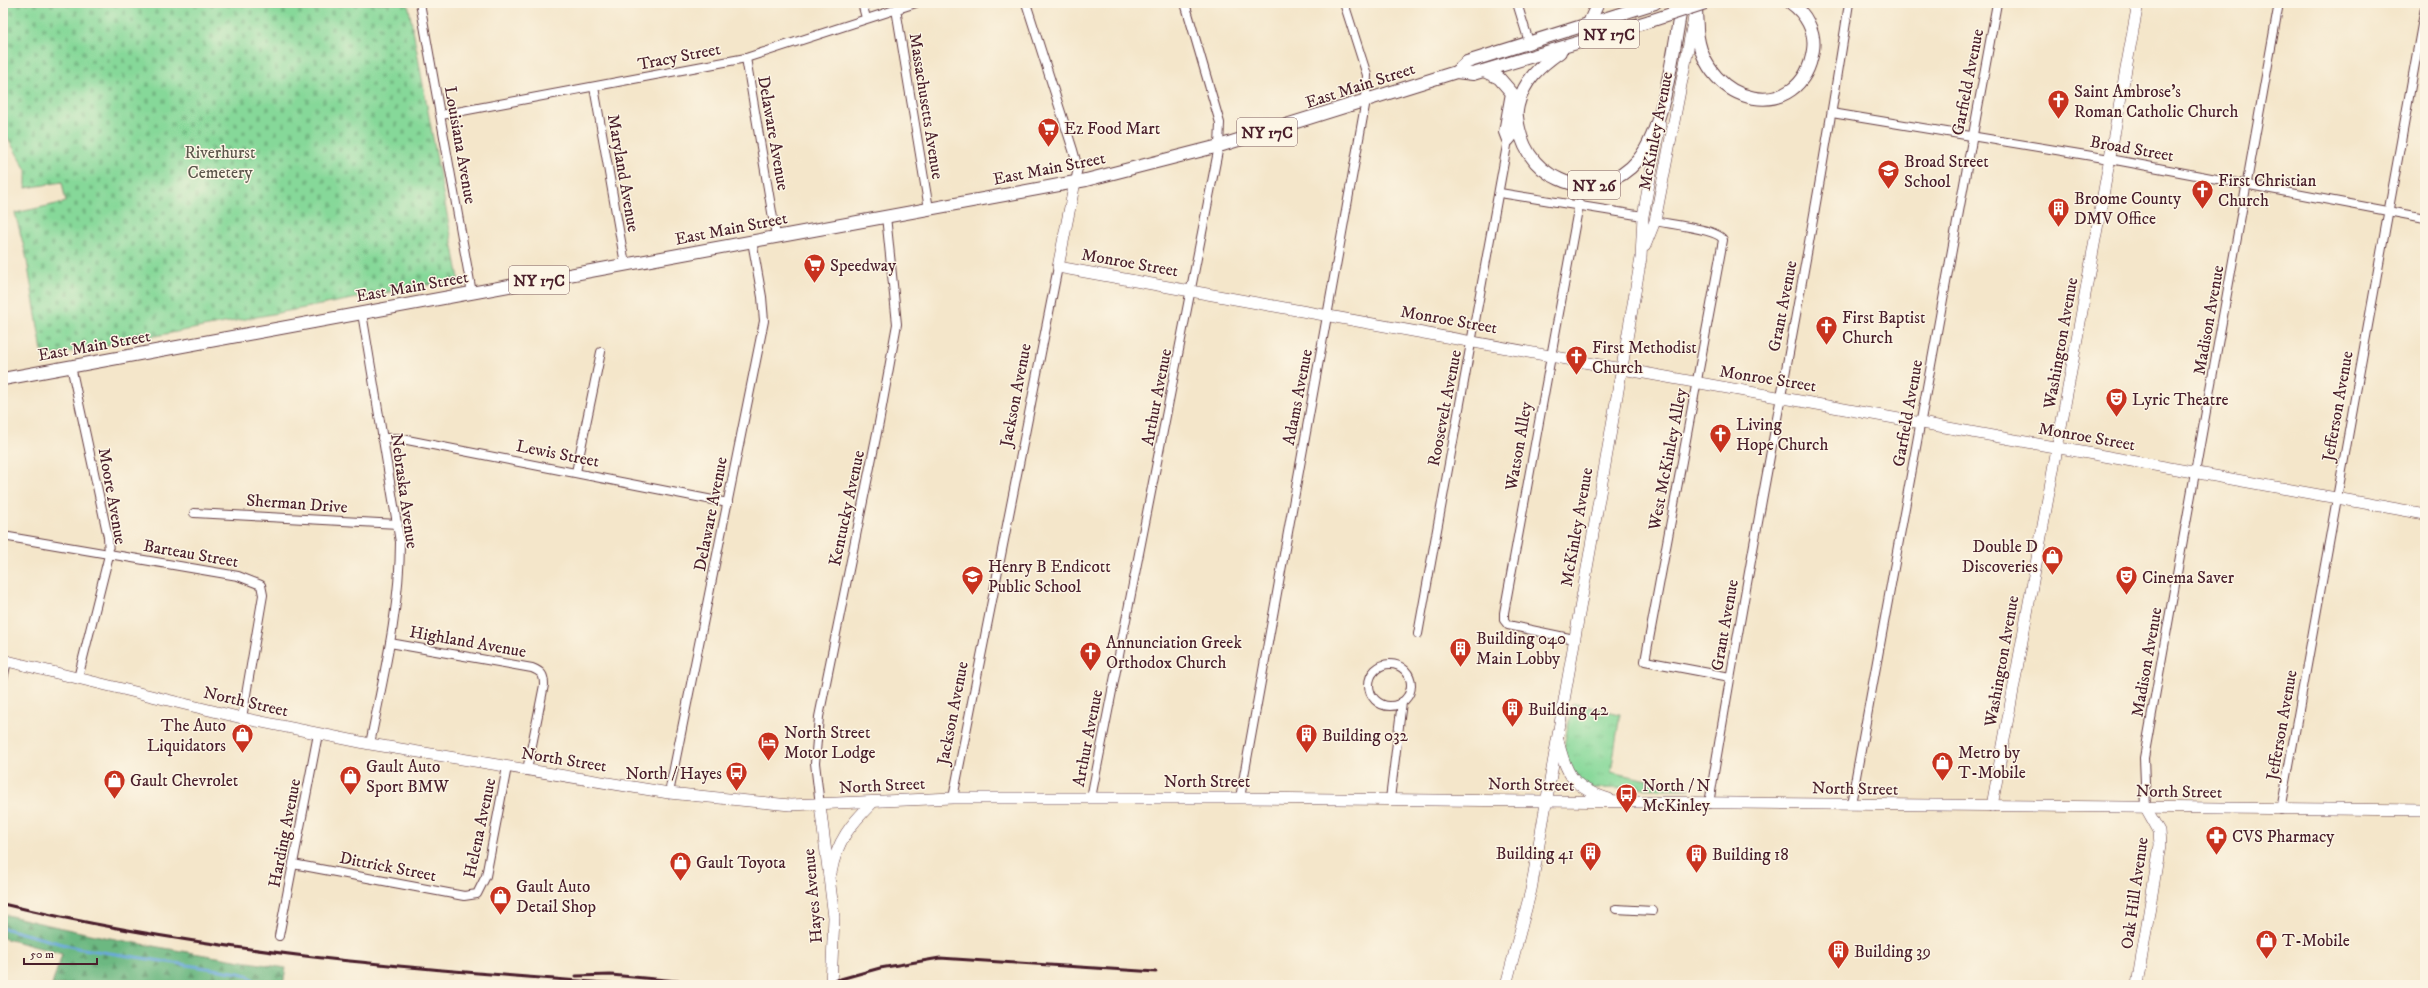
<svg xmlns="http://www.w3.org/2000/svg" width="2428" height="988" viewBox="0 0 2428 988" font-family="'IM FELL DW Pica',serif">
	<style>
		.forest { fill: url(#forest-firs); stroke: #5b6c56 }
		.cemetery { fill: url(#cemetery-stones); stroke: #687c62 }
		.park { fill: url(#park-tufts); stroke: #687c62 }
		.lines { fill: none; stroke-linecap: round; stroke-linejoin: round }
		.stream { stroke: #6aa8dc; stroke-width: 3 }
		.street-casing { stroke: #643d43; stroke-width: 10 }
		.secondary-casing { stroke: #643d43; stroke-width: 12 }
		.primary-casing { stroke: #643d43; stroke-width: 14 }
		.street { stroke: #fff; stroke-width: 8 }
		.secondary { stroke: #fff; stroke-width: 11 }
		.primary { stroke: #fff; stroke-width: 12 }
		.rail { stroke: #4a1f2b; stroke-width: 3 }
		.primary-bridge-casing { stroke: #643d43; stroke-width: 14; stroke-linecap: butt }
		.primary-bridge { stroke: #fff; stroke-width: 12 }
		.labels { text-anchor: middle; stroke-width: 3; stroke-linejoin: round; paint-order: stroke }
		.shield { fill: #fcf5e5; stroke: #7f5f63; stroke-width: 1 }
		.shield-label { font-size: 16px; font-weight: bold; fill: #4a1f2b }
		.street-label { font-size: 17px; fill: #4a1f2b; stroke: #fcf5e5 }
		.poi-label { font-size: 17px; fill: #4a1f2b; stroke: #fcf5e5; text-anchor: start }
		.park-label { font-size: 17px; fill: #5c564c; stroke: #fcf5e5 }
	</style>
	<defs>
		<pattern id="forest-firs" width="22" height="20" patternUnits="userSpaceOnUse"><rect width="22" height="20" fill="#6cb881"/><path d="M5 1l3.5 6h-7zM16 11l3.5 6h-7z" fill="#5b956a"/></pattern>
		<pattern id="cemetery-stones" width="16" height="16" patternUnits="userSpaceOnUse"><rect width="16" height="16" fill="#86d899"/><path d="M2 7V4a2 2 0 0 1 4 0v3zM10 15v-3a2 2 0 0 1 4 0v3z" fill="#75b984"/></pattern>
		<pattern id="park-tufts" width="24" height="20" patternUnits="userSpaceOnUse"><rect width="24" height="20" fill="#86d899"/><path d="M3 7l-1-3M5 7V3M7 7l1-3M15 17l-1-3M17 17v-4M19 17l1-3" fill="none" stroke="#75b984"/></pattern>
	</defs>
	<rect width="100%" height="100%" fill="#fcf5e5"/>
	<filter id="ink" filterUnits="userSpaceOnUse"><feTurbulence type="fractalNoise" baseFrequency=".025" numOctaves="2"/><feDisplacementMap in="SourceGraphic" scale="8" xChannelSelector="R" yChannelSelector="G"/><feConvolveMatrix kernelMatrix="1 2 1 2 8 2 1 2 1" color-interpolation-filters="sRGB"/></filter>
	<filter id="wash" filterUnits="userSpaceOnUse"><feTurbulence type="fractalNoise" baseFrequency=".012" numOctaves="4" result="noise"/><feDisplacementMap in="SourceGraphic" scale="16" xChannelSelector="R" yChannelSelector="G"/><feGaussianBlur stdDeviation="0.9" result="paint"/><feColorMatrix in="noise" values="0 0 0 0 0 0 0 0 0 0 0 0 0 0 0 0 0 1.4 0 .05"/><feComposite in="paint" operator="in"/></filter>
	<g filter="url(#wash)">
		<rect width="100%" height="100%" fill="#f4e6ca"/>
		<path class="forest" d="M3 914C96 938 191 953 286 968L283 985H52L62 954 3 938Z"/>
		<polygon class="cemetery" points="3,3 408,3 459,279 43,357 26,255 15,213 66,202 62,182 26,188 26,170 5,133 3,133"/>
		<polygon class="park" points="1572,703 1620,714 1611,772 1690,789 1588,788 1578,784 1562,757"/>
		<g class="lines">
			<polyline class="stream" points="3,928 77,948 239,973 247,975 259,985"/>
		</g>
	</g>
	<g filter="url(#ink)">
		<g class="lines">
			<defs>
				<g id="street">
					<polyline points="420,3 472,293"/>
					<polyline points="862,3 866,18"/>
					<polyline points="1026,3 1073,150 1078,168 1075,182"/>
					<polyline points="1517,3 1529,42"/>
					<polyline points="896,9 929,209"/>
					<polyline points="746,58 776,236"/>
					<polyline points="594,87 625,264"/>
					<polyline points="1832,113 2110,159 2425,218"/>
					<polyline points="441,115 746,58 916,3"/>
					<polyline points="1500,193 1643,216"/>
					<path d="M1655 221C1667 224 1719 229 1723 240L1645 661 1730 677"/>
					<path d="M362 313 400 542C400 610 383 678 370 744"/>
					<polyline points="71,366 108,537 109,555 78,678"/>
					<polyline points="382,438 397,438 728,503"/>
					<polyline points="576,472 601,352"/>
					<polyline points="194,513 398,524"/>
					<polyline points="3,536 238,576 261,585 263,595 242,718"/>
					<polyline points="1418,634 1508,140"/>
					<polyline points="1574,639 1508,625 1504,620 1504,613 1579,204"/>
					<path d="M390 643 532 668C542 672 544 675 544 685L527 770"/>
					<circle cx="1390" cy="685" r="21"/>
					<polyline points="3,679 7,661"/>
					<polyline points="669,793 764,321 762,297 752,241"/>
					<polyline points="953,798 1058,267"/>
					<polyline points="1091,798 1219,146 1220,123 1185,3"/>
					<polyline points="1240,798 1366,100 1367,75 1344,3"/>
					<polyline points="1390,799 1402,702"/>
					<path d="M1709 804C1752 536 1808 271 1849 3"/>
					<polyline points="1851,804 1997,3"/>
					<polyline points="820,805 815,763 819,717 879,423 897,324 886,216"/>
					<polyline points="2146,808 2144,758 2279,3"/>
					<polyline points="2281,810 2425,8"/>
					<polyline points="293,864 464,896 477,894 486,876 507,767"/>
					<polyline points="1616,909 1653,911"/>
					<polyline points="279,936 318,734"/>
				</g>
				<g id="secondary">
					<polyline points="1075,182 1058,267 2425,514"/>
					<polyline points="1645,246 1655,221 1694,17"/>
					<polyline points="3,660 242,718 370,744 669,793 790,805 953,798 1240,798 2425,810"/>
					<path d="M1558 740C1566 775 1573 788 1609 799"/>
					<polyline points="820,805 834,917 831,985"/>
					<polyline points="1992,806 2138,3"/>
					<path d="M831 873C837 840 851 824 873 802"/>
					<polyline points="1506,985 1531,890 1641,258 1643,216 1660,124"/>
					<polyline points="2137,985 2160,845 2159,831 2146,808"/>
				</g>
				<g id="primary">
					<path d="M1697 3C1695 12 1697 21 1697 30 1704 108 1802 126 1813 50 1816 31 1805 13 1791 3"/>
					<polyline points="1589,23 1598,3"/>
					<path d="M1484 71 1499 78 1512 93 1505 132 1508 140C1518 130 1515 117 1518 105 1524 80 1540 66 1560 52"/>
					<polyline points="1456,72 1467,62 1655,3"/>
					<path d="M1517 117C1520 144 1533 168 1559 179 1573 186 1588 187 1603 183 1616 179 1629 171 1638 160 1665 128 1674 45 1682 3"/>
					<polyline points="3,379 1086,180 1219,146 1456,72 1473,74 1650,21"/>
				</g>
			</defs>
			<use href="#street" class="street-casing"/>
			<use href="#secondary" class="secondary-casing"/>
			<use href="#primary" class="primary-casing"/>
			<use href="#street" class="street"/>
			<use href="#secondary" class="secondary"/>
			<use href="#primary" class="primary"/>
			<g class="rail">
				<path d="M3 904C211 954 421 969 633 985"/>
				<polyline points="576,976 611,975 721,985"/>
				<polyline points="819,985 880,968 940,958 1156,972"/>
			</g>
			<defs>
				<polyline id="primary-bridge" points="1650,21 1705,3"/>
			</defs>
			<use href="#primary-bridge" class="primary-bridge-casing"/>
			<use href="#primary-bridge" class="primary-bridge"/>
		</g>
	</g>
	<defs>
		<symbol id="church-pin" viewBox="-11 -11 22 30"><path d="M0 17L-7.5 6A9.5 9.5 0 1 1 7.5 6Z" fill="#c8321e" stroke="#fcf5e5"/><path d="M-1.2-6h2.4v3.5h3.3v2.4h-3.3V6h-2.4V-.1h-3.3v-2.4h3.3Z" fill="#fff"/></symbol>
		<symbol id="supermarket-pin" viewBox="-11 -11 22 30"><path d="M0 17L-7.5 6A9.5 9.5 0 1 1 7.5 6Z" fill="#c8321e" stroke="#fcf5e5"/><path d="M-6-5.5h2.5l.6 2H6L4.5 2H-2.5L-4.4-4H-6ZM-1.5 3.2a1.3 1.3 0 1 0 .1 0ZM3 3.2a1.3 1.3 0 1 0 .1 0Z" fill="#fff"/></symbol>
		<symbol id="school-pin" viewBox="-11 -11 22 30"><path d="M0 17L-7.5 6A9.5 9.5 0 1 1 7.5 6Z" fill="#c8321e" stroke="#fcf5e5"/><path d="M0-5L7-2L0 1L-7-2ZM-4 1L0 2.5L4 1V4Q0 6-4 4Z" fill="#fff"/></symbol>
		<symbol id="building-pin" viewBox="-11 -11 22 30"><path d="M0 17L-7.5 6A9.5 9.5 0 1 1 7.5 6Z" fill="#c8321e" stroke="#fcf5e5"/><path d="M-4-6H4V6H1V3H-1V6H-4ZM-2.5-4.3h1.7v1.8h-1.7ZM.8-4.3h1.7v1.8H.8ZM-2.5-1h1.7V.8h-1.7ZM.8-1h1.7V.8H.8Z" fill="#fff"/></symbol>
		<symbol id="theatre-pin" viewBox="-11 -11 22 30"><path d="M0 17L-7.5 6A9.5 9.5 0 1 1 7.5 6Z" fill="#c8321e" stroke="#fcf5e5"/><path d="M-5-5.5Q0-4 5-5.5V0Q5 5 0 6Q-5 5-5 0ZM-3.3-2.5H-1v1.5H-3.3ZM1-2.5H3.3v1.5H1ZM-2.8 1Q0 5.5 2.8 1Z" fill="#fff"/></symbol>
		<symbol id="shop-pin" viewBox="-11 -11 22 30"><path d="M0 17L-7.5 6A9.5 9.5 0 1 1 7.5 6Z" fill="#c8321e" stroke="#fcf5e5"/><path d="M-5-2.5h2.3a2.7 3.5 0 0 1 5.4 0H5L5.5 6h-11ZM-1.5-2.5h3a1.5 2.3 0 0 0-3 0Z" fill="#fff"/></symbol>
		<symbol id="hotel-pin" viewBox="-11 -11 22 30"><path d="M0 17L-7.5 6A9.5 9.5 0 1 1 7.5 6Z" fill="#c8321e" stroke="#fcf5e5"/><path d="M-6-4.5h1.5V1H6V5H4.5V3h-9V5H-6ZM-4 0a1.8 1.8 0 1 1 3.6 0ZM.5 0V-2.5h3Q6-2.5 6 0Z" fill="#fff"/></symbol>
		<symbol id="bus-pin" viewBox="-11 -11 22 30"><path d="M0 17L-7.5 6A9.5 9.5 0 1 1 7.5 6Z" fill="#c8321e" stroke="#fcf5e5"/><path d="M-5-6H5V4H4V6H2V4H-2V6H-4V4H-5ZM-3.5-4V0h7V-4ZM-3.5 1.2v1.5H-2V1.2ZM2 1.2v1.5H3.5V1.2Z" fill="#fff"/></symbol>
		<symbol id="pharmacy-pin" viewBox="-11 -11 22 30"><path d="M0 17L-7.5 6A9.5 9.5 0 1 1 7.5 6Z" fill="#c8321e" stroke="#fcf5e5"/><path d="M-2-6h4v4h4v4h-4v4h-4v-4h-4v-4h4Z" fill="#fff"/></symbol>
	</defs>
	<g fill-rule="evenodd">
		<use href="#church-pin" x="2046" y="88" width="25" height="34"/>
		<use href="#supermarket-pin" x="1036" y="116" width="25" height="34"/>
		<use href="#school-pin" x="1876" y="158" width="25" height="34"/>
		<use href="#church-pin" x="2190" y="178" width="25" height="34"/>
		<use href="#building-pin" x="2046" y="196" width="25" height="34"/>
		<use href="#supermarket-pin" x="802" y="252" width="25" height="34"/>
		<use href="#church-pin" x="1814" y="314" width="25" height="34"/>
		<use href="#church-pin" x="1564" y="344" width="25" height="34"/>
		<use href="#theatre-pin" x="2104" y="386" width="25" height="34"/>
		<use href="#church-pin" x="1708" y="422" width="25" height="34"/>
		<use href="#shop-pin" x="2040" y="544" width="25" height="34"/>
		<use href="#school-pin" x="960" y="564" width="25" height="34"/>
		<use href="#theatre-pin" x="2114" y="564" width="25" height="34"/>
		<use href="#building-pin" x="1448" y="636" width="25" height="34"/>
		<use href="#church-pin" x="1078" y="640" width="25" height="34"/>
		<use href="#building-pin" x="1500" y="696" width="25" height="34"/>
		<use href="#shop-pin" x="230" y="722" width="25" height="34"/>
		<use href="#building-pin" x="1294" y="722" width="25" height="34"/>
		<use href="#hotel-pin" x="756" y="730" width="25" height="34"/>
		<use href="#shop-pin" x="1930" y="750" width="25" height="34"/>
		<use href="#bus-pin" x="724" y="760" width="25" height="34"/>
		<use href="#shop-pin" x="338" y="764" width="25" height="34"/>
		<use href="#shop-pin" x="102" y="768" width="25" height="34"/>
		<use href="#bus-pin" x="1614" y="782" width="25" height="34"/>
		<use href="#pharmacy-pin" x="2204" y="824" width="25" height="34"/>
		<use href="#building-pin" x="1578" y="840" width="25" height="34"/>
		<use href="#building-pin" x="1684" y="842" width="25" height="34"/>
		<use href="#shop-pin" x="668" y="850" width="25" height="34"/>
		<use href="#shop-pin" x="488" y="884" width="25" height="34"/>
		<use href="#shop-pin" x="2254" y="928" width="25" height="34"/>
		<use href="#building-pin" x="1826" y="938" width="25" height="34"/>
	</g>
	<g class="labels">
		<g class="shield">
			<rect x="1579" y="20" width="60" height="28" rx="3"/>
			<rect x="1237" y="118" width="60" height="28" rx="3"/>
			<rect x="1568" y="171" width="52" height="28" rx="3"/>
			<rect x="509" y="266" width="60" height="28" rx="3"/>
		</g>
		<g class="shield-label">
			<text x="1609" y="40">NY 17C</text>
			<text x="1267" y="138">NY 17C</text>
			<text x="1594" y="191">NY 26</text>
			<text x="539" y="286">NY 17C</text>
		</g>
		<g class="street-label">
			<text transform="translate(679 56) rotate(-11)" y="6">Tracy Street</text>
			<text transform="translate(1967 82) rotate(-79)" y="6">Garfield Avenue</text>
			<text transform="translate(1360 85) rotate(-18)" y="6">East Main Street</text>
			<text transform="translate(927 106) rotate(81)" y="6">Massachusetts Avenue</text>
			<text transform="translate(1655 131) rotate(-79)" y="6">McKinley Avenue</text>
			<text transform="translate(774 133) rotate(80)" y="6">Delaware Avenue</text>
			<text transform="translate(461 145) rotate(80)" y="6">Louisiana Avenue</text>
			<text transform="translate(2132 148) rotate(10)" y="6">Broad Street</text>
			<text transform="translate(1049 168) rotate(-11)" y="6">East Main Street</text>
			<text transform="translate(624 173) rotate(80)" y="6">Maryland Avenue</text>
			<text transform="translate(731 228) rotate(-11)" y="6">East Main Street</text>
			<text transform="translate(1130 262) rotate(10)" y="6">Monroe Street</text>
			<text transform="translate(412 286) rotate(-10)" y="6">East Main Street</text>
			<text transform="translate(1782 306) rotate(-79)" y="6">Grant Avenue</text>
			<text transform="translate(1449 319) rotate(10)" y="6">Monroe Street</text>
			<text transform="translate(2208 320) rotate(-80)" y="6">Madison Avenue</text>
			<text transform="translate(2060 343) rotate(-80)" y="6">Washington Avenue</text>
			<text transform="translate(94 345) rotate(-10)" y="6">East Main Street</text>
			<text transform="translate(1768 378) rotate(9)" y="6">Monroe Street</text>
			<text transform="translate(1015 395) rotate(-79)" y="6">Jackson Avenue</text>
			<text transform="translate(1156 397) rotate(-79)" y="6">Arthur Avenue</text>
			<text transform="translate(1297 397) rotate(-79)" y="6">Adams Avenue</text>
			<text transform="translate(2337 406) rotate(-80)" y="6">Jefferson Avenue</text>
			<text transform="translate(1444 408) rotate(-79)" y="6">Roosevelt Avenue</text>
			<text transform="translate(1907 413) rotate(-80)" y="6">Garfield Avenue</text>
			<text transform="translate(2087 436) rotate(10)" y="6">Monroe Street</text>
			<text transform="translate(1518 446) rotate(-80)" y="6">Watson Alley</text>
			<text transform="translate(558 453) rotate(11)" y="6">Lewis Street</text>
			<text transform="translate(1667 459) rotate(-79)" y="6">West McKinley Alley</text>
			<text transform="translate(405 491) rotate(82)" y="6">Nebraska Avenue</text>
			<text transform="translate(113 496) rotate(80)" y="6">Moore Avenue</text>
			<text transform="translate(297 503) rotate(4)" y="6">Sherman Drive</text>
			<text transform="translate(846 508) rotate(-78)" y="6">Kentucky Avenue</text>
			<text transform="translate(710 514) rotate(-79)" y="6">Delaware Avenue</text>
			<text transform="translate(1576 527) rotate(-80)" y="6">McKinley Avenue</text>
			<text transform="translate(191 553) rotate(10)" y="6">Barteau Street</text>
			<text transform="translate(1724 625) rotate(-80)" y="6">Grant Avenue</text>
			<text transform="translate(468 641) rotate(10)" y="6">Highland Avenue</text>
			<text transform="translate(2001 661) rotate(-80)" y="6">Washington Avenue</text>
			<text transform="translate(2146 662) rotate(-80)" y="6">Madison Avenue</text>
			<text transform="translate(246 701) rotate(13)" y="6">North Street</text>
			<text transform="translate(952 713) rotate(-79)" y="6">Jackson Avenue</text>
			<text transform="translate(2281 725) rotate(-80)" y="6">Jefferson Avenue</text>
			<text transform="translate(1087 738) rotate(-79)" y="6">Arthur Avenue</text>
			<text transform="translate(564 759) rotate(9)" y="6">North Street</text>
			<text x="1207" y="787">North Street</text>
			<text transform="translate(1531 784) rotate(1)" y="6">North Street</text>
			<text transform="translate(882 785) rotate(-3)" y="6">North Street</text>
			<text transform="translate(1855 788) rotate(1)" y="6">North Street</text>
			<text transform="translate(2179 791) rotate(1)" y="6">North Street</text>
			<text transform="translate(479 828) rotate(-78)" y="6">Helena Avenue</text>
			<text transform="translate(284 833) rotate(-79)" y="6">Harding Avenue</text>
			<text transform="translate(388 866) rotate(11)" y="6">Dittrick Street</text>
			<text transform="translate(2134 893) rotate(-82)" y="6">Oak Hill Avenue</text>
			<text transform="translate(812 896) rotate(-95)" y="6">Hayes Avenue</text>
		</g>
		<g class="poi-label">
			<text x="2074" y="97">Saint Ambrose's<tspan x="2074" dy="20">Roman Catholic Church</tspan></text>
			<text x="1064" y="134">Ez Food Mart</text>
			<text x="1904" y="167">Broad Street<tspan x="1904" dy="20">School</tspan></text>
			<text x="2218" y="186">First Christian<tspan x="2218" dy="20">Church</tspan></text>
			<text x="2074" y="204">Broome County<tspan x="2074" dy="20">DMV Office</tspan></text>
			<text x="830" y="271">Speedway</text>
			<text x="1842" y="323">First Baptist<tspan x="1842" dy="20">Church</tspan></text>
			<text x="1592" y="353">First Methodist<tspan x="1592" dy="20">Church</tspan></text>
			<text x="2132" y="405">Lyric Theatre</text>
			<text x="1736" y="430">Living<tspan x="1736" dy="20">Hope Church</tspan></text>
			<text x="2038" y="552" text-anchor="end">Double D<tspan x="2038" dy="20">Discoveries</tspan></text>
			<text x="988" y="572">Henry B Endicott<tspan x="988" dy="20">Public School</tspan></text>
			<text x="2142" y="583">Cinema Saver</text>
			<text x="1476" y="644">Building 040<tspan x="1476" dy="20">Main Lobby</tspan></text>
			<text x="1106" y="648">Annunciation Greek<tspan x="1106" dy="20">Orthodox Church</tspan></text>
			<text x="1528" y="715">Building 42</text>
			<text x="226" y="731" text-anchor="end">The Auto<tspan x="226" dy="20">Liquidators</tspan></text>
			<text x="784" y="738">North Street<tspan x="784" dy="20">Motor Lodge</tspan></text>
			<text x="1322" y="741">Building 032</text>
			<text x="1958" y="758">Metro by<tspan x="1958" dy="20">T-Mobile</tspan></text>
			<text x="366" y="772">Gault Auto<tspan x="366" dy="20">Sport BMW</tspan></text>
			<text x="722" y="779" text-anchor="end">North / Hayes</text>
			<text x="130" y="786">Gault Chevrolet</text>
			<text x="1642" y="791">North / N<tspan x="1642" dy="20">McKinley</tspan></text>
			<text x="2232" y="842">CVS Pharmacy</text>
			<text x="1574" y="859" text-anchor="end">Building 41</text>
			<text x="1712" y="860">Building 18</text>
			<text x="696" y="868">Gault Toyota</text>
			<text x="516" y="892">Gault Auto<tspan x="516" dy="20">Detail Shop</tspan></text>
			<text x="2282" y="946">T-Mobile</text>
			<text x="1854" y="957">Building 39</text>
		</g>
		<g class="park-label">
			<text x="220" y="158">Riverhurst<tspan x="220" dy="20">Cemetery</tspan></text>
		</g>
	</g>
	<rect width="2428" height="988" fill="none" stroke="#fcf5e5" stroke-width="16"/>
	<path d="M24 958v6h73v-6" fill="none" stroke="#4a1f2b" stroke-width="2"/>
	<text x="30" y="958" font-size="12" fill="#4a1f2b" stroke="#fcf5e5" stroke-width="3" paint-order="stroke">50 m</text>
</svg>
